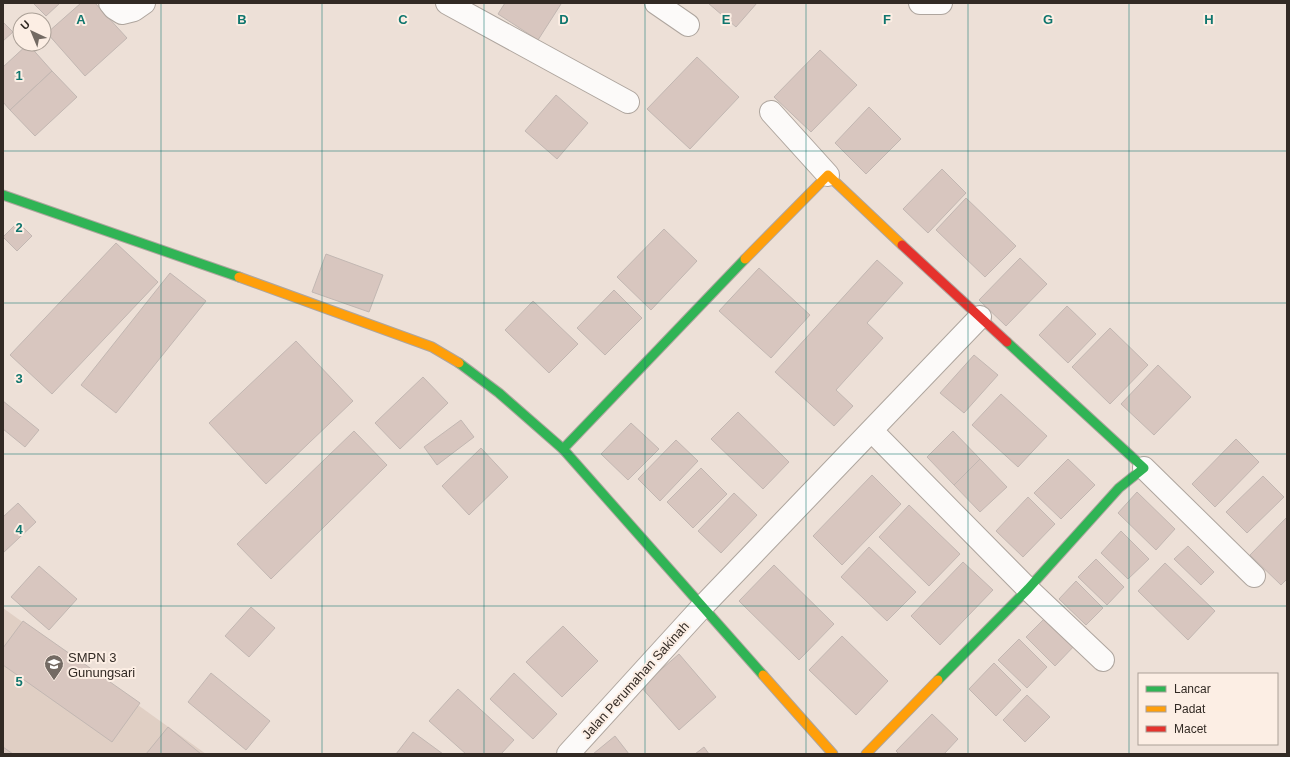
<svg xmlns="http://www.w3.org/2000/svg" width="1290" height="757" viewBox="0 0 1290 757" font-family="Helvetica,sans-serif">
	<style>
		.education { fill: #e0cfc4 }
		.building { fill: #d8c6bf; stroke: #c2b7b2 }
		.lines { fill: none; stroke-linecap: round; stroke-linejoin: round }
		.street-casing { stroke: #aea59e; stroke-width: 24 }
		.fast-casing { stroke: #aea59e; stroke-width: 11 }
		.slow-casing { stroke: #aea59e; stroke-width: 11 }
		.jam-casing { stroke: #aea59e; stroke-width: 11 }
		.street { stroke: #fcfaf9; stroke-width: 22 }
		.fast { stroke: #30b455; stroke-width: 9 }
		.slow { stroke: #ff9f0a; stroke-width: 9 }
		.jam { stroke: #e5322d; stroke-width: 9 }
		.grid { fill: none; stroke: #0f766e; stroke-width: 1; stroke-opacity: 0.55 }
		.labels { text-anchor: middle; stroke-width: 4; stroke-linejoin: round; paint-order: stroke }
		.poi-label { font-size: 13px; fill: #322a24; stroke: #fceee4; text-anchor: start }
		.street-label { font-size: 13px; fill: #322a24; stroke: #fceee4 }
		.grid-label { font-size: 13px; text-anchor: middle; font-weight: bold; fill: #0f766e; stroke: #fceee4; stroke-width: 4; stroke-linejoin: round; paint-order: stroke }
	</style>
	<rect width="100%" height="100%" fill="#ede0d7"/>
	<polygon class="education" points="3,608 206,754 3,754"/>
	<g class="building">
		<polygon points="33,3 60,3 46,16"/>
		<polygon points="81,3 95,3 127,38 85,76 47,33"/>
		<polygon points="505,3 560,3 561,4 538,40 498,14"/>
		<polygon points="708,3 757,3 736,27"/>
		<polygon points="3,22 13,32 3,41"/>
		<polygon points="28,44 52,71 10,110 3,102 3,67"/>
		<polygon points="820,50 857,85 811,132 774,97"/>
		<polygon points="697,57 739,97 690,149 647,109"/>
		<polygon points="52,71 77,97 35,136 10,110"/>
		<polygon points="556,95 588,123 557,159 525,131"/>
		<polygon points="869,107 901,139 866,174 835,143"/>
		<polygon points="942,169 966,193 928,233 903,209"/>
		<polygon points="966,198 1016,246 985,277 936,230"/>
		<polygon points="18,222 32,236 17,251 3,237"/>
		<polygon points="664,229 697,261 651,310 617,277"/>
		<polygon points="116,243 158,282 52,394 10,355"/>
		<polygon points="326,254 383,275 369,312 312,292"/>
		<polygon points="1020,258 1047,284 1006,326 979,300"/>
		<polygon points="877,260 903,283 867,323 883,338 836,390 853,406 834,426 775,372"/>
		<polygon points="759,268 810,315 771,358 719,311"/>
		<polygon points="170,273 206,301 116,413 81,385"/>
		<polygon points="614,290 642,318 605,355 577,328"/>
		<polygon points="533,301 578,344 549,373 505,330"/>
		<polygon points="1067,306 1096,334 1068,363 1039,335"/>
		<polygon points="1110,328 1148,365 1110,404 1072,367"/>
		<polygon points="296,341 353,401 266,484 209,423"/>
		<polygon points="974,355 998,375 964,413 940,393"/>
		<polygon points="1158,365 1191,397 1154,435 1121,404"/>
		<polygon points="423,377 448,403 400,449 375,423"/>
		<polygon points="1001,394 1047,436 1018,467 972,425"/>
		<polygon points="3,401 39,430 25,447 3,429"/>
		<polygon points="738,412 789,462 763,489 711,439"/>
		<polygon points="461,420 474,437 437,465 424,447"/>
		<polygon points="631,423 659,449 628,480 601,454"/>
		<polygon points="354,431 387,465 271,579 237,544"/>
		<polygon points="953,431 980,459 954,485 927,457"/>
		<polygon points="1236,439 1259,462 1215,507 1192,484"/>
		<polygon points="676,440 698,461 660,501 638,479"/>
		<polygon points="481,448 508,477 469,515 442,486"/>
		<polygon points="980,459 1007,487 980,512 954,485"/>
		<polygon points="1068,459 1095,485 1061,519 1034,493"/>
		<polygon points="701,468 727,494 693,528 667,502"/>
		<polygon points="872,475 901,504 842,565 813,536"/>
		<polygon points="1263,476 1284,497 1247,533 1226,512"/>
		<polygon points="1137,492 1175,529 1156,550 1118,513"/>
		<polygon points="734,493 757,515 721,553 698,531"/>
		<polygon points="1028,497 1055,524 1023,557 996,531"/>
		<polygon points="18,503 36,522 3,553 3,517"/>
		<polygon points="909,505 960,554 929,586 879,537"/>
		<polygon points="1287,517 1287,579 1281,585 1250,555"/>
		<polygon points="1121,531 1149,559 1128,579 1101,553"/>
		<polygon points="1188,546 1214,572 1201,585 1174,559"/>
		<polygon points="869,547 916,592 887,621 841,577"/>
		<polygon points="1096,559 1124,587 1107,605 1078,577"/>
		<polygon points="963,562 993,590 940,645 911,616"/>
		<polygon points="1165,563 1215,611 1188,640 1138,591"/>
		<polygon points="774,565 834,624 799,660 739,601"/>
		<polygon points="39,566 77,599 49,630 11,597"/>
		<polygon points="1076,581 1103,608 1086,625 1059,599"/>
		<polygon points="251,607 275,628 249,657 225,636"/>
		<polygon points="1048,615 1077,643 1055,666 1026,637"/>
		<polygon points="23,621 140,703 112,742 3,665 3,648"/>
		<polygon points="563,626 598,661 562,697 526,662"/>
		<polygon points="842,636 888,681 856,715 809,670"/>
		<polygon points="1019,639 1047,667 1027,688 998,660"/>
		<polygon points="679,654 716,697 679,730 641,687"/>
		<polygon points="994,663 1021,690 996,716 969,689"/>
		<polygon points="211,673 270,721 246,750 188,702"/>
		<polygon points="514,673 557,714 533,739 490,699"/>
		<polygon points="458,689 514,740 501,754 466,754 429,721"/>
		<polygon points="1027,695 1050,717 1025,742 1003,720"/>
		<polygon points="932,714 958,739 944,754 899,754 896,751"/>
		<polygon points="168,727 201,754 146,754"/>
		<polygon points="413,732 443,754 396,754"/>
		<polygon points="615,736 629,754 593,754"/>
		<polygon points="3,747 13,754 3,754"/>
		<polygon points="704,747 709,754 695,754"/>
	</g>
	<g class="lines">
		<defs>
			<g id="street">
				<polyline points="110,3 114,8 122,13 134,10 144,3"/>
				<polyline points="447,3 628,102"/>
				<polyline points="656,3 688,25"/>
				<polyline points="920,3 941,3"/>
				<polyline points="771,112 828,175"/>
				<polyline points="872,431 1028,589 1103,660"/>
				<polyline points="1144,468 1254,576"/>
				<polyline points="568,754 702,607 980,317"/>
			</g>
			<g id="fast">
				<polyline points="3,195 239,277"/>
				<polyline points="459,363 499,393 563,449 763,675"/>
				<polyline points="563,449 745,259"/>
				<polyline points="938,680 1028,589 1119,488 1144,468 1007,342"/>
			</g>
			<g id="slow">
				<polyline points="745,259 828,175 902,245"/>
				<polyline points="239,277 432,347 459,363"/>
				<polyline points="763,675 833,754"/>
				<polyline points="866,754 938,680"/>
			</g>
			<polyline id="jam" points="902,245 1007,342"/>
		</defs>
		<use href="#street" class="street-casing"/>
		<use href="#fast" class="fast-casing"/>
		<use href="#slow" class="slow-casing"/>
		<use href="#jam" class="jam-casing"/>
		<use href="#street" class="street"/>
		<use href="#fast" class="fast"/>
		<use href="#slow" class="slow"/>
		<use href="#jam" class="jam"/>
	</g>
	<path class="grid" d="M161 3V754M322 3V754M484 3V754M645 3V754M806 3V754M968 3V754M1129 3V754M3 151H1287M3 303H1287M3 454H1287M3 606H1287"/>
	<defs>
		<symbol id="school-pin" viewBox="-11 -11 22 30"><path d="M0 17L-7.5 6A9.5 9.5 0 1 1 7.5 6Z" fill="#736a63" stroke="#fceee4"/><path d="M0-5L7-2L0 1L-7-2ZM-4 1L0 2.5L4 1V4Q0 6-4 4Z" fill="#fff"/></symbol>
	</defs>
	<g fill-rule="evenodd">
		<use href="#school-pin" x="43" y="653" width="22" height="30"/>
	</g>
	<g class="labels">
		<g class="poi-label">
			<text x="68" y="662">SMPN 3<tspan x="68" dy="15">Gunungsari</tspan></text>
		</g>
		<g class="street-label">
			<text transform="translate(635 680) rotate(-48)" y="5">Jalan Perumahan Sakinah</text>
		</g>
	</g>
	<g class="grid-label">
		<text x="81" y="24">A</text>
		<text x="242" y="24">B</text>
		<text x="403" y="24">C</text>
		<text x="564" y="24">D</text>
		<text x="726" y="24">E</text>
		<text x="887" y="24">F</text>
		<text x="1048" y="24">G</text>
		<text x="1209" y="24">H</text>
		<text x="19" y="80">1</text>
		<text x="19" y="232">2</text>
		<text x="19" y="383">3</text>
		<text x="19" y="534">4</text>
		<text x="19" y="686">5</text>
	</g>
	<rect width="1290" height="757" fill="none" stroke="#322a24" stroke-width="8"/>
	<rect x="1138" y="673" width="140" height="72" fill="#fceee4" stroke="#aba097"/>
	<rect x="1146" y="686" width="20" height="6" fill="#30b455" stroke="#aba097"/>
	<text x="1174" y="693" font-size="12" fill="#322a24">Lancar</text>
	<rect x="1146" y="706" width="20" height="6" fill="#ff9f0a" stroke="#aba097"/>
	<text x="1174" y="713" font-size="12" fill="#322a24">Padat</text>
	<rect x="1146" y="726" width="20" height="6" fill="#e5322d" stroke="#aba097"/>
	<text x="1174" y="733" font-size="12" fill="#322a24">Macet</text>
	<g transform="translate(32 32) rotate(316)"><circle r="19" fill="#fceee4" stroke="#aba097"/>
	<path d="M0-3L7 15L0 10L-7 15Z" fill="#736a63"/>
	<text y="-6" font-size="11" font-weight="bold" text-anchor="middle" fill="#322a24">U</text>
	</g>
</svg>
